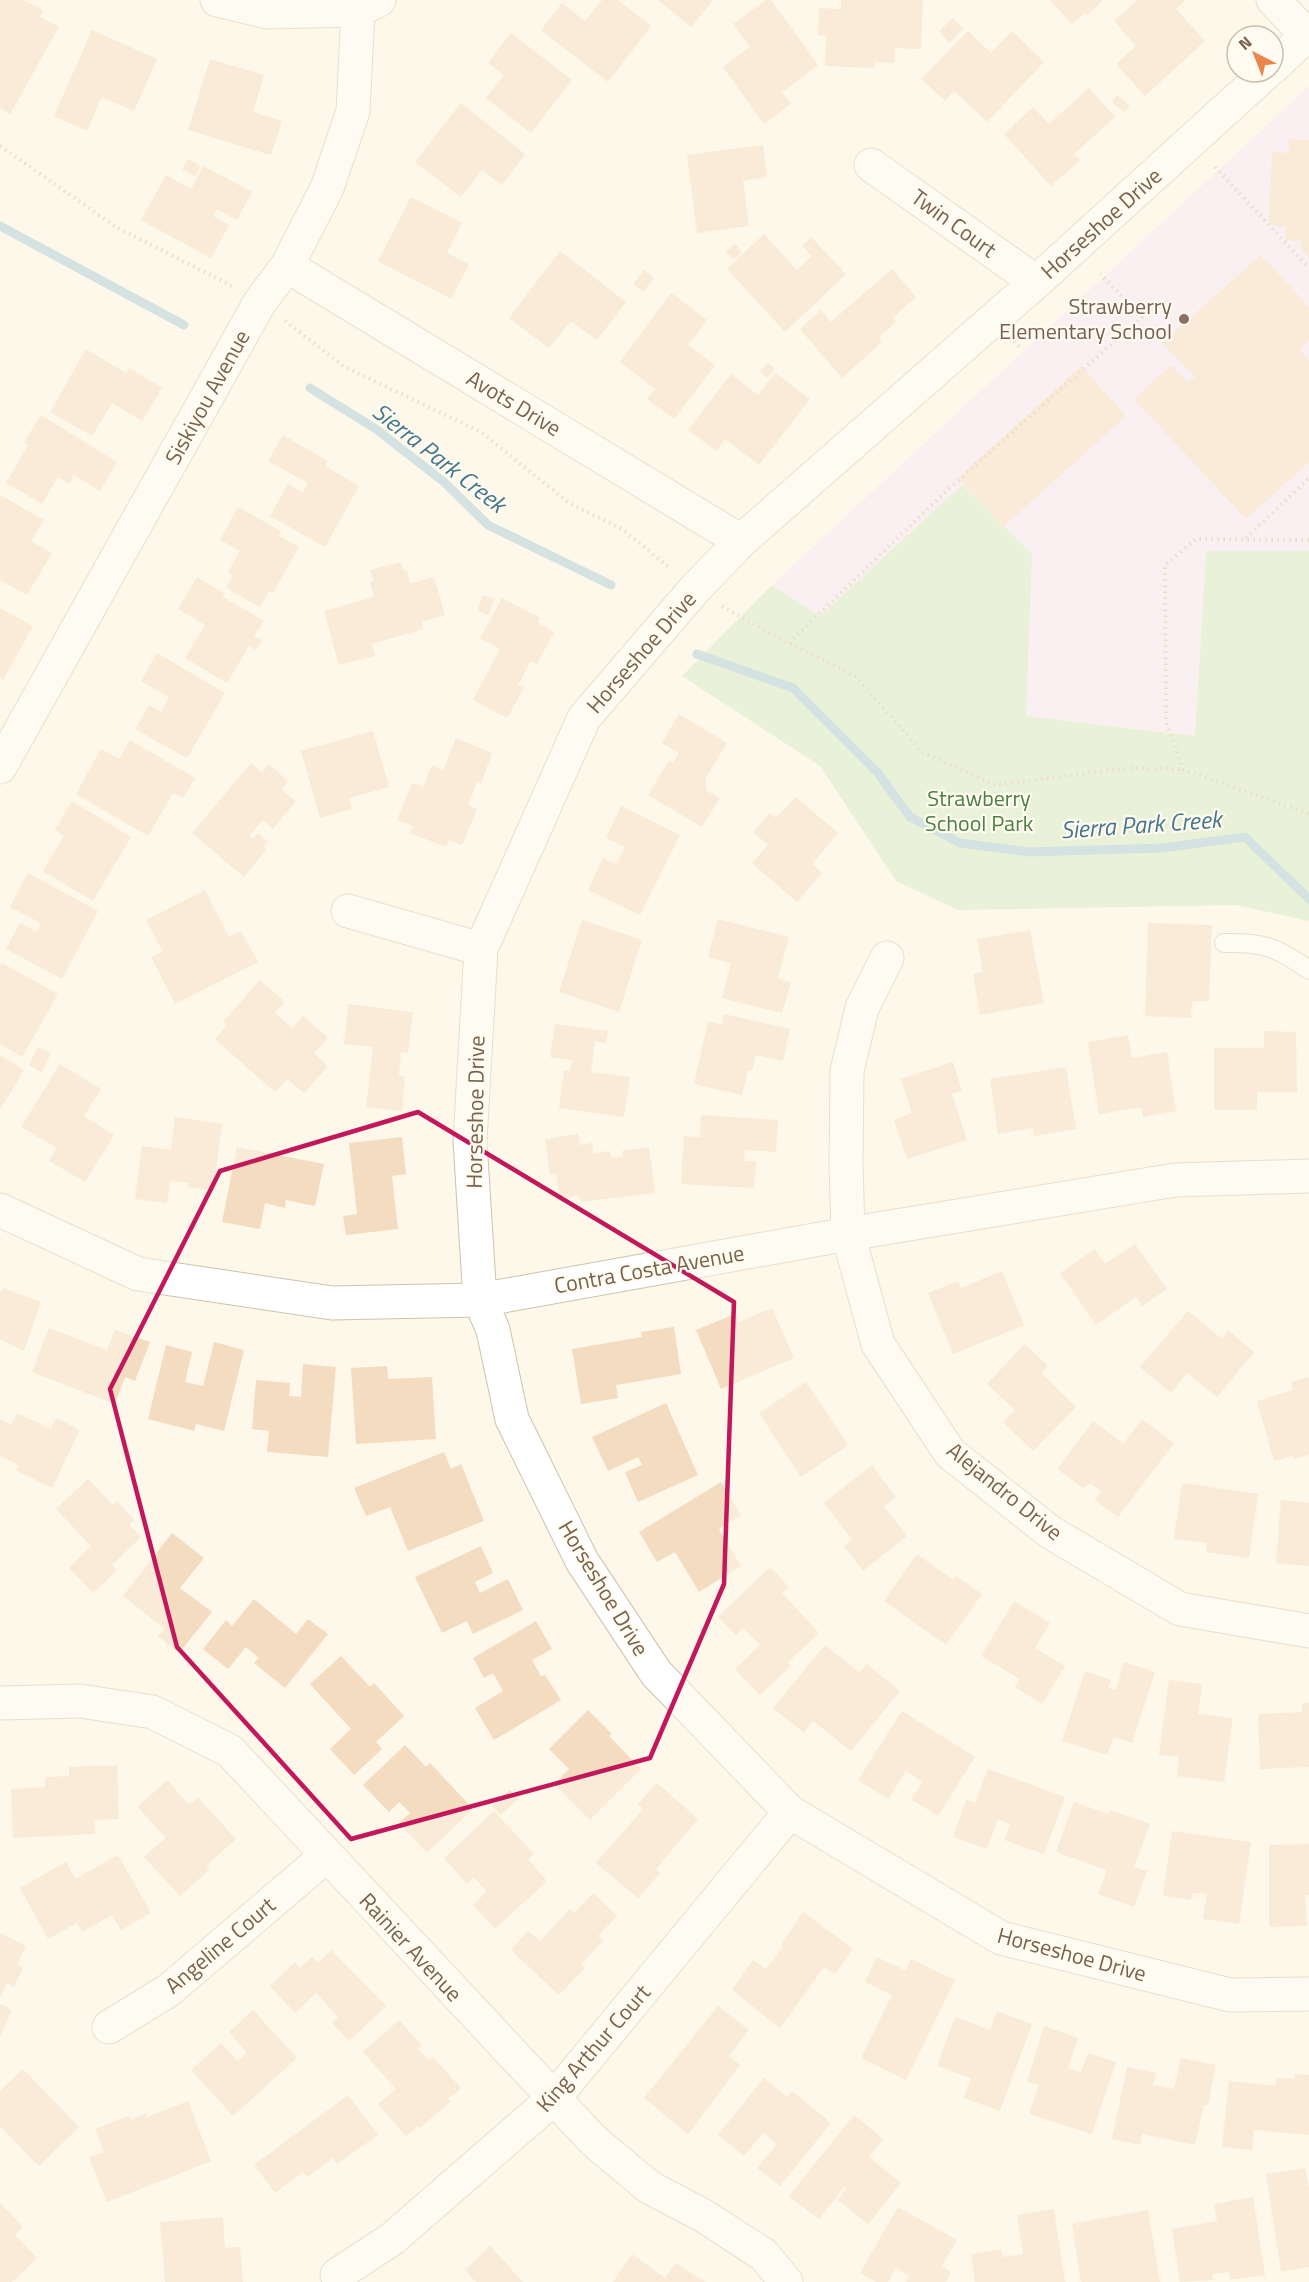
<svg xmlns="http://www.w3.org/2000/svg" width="1309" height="2282" viewBox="0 0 1309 2282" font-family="'Titillium Web',sans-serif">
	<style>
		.education { fill: #f5e5fa }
		.green { fill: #d0ecc6 }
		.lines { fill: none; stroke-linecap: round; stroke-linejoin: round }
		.stream { stroke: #a2cada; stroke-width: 9 }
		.building { fill: #f4dcc0 }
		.service-casing { stroke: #d0c2ad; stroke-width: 20 }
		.minor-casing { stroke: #d0c2ad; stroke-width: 35 }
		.path { stroke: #d9bfa2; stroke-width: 4; stroke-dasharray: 1.5 4.5; stroke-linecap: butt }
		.service { stroke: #fff; stroke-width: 18 }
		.minor { stroke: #fff; stroke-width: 33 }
		.marked { fill: none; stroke: #c2185b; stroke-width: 4.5; stroke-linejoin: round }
		.education-dot { fill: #8d6e63; stroke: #fffbf0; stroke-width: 2 }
		.labels { text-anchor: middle; stroke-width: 4.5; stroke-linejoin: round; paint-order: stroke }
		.street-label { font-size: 22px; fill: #79624b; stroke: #fffbf0 }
		.education-label { font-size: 22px; fill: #785e54; stroke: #fffbf0; text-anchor: end }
		.park-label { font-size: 22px; fill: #4c8042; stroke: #fffbf0 }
		.water-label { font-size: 24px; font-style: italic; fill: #43768d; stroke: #fffbf0 }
	</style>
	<rect width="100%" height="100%" fill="#fdf8e9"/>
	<polygon class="education" points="1309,86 1309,551 1206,551 1195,736 964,709 772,585"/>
	<polygon class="green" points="962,485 1032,554 1026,716 1195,736 1206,551 1309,551 1309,921 1235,905 958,910 896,881 820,766 682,676 772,585 820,616"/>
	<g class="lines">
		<g class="stream">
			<polyline points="0,226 184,325"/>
			<polyline points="310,388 376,429 444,482 488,525 611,585"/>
			<polyline points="697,654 793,688 878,773 910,817 960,843 1029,852 1161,848 1245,837 1309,899"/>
		</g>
	</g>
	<g class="building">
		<polygon points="0,0 24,0 43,10 40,17 59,27 10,114 0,108"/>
		<polygon points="602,0 618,0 651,26 608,82 541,30 562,3 585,21"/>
		<polygon points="658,0 713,0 691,27"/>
		<polygon points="766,0 771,0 818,65 782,92 791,104 764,124 723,67 750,47 733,24"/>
		<polygon points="841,0 923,0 921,49 895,48 894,63 875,62 875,68 825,66 826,36 818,35 819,8 841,9"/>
		<polygon points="1050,0 1103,0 1087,15 1085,13 1072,24"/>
		<polygon points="1138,0 1186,0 1176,9 1205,41 1145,96 1116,64 1136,46 1114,21"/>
		<polygon points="953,18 963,29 949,43 939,31"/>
		<polygon points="92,30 157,59 134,111 102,97 87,131 54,116"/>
		<polygon points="968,31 991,53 1012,31 1044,62 987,122 954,91 945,101 921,79"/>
		<polygon points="511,33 572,80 531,133 486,98 504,75 488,63"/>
		<polygon points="210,59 264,75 253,112 282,121 271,155 188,130"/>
		<polygon points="1089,88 1115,117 1074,154 1080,160 1051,186 1004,134 1033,107 1049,124"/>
		<polygon points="1117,95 1130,106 1124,112 1112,102"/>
		<polygon points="461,103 525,154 502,185 482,170 461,197 415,162"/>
		<polygon points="1288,139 1309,140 1309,257 1301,249 1301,241 1285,240 1286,227 1269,225 1272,152 1289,153"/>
		<polygon points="763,145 767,177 743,181 749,226 697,233 687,155"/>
		<polygon points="188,159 201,166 195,176 182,169"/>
		<polygon points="203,166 252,192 237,220 217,209 213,216 229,225 211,258 141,220 166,175 191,189"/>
		<polygon points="411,197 462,223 447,253 469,264 451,299 378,261"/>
		<polygon points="764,234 797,270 812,256 802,246 811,237 846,274 785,332 727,269"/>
		<polygon points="735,244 742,252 733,260 726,252"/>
		<polygon points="560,251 626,302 597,340 571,321 549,348 509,318"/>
		<polygon points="1261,255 1309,307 1309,340 1299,349 1309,360 1309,462 1246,519 1134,399 1171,365 1188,383 1195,377 1162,343"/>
		<polygon points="892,269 916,297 893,317 896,322 879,337 882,342 842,378 800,329 821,310 831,322"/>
		<polygon points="644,270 654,278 643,292 633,284"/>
		<polygon points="671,293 707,320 688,345 715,365 674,419 647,399 655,389 620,362"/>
		<polygon points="86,349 126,373 129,368 162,388 142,421 112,403 92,436 50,412"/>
		<polygon points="768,363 775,369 767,378 760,371"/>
		<polygon points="1081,366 1126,416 1003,527 958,478"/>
		<polygon points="775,373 810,399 759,465 725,439 716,451 688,430 731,374 758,395"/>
		<polygon points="41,415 117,462 100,491 74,475 69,484 58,477 42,504 6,483 28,445 24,442"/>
		<polygon points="283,435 328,461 325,466 359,486 325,547 270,516 288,484 303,493 308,483 268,461"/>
		<polygon points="0,495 44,520 31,541 52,553 27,595 0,580"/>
		<polygon points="238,507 281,531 279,536 299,547 273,593 269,591 260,607 226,588 233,575 228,572 240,551 220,540"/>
		<polygon points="401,562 404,571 407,570 410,584 434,577 445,615 422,622 423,629 372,644 375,656 339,665 324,611 374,597 370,582 373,581 370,570"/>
		<polygon points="197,577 225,594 223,597 264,621 254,636 262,640 256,650 249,646 227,683 185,658 205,625 178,609"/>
		<polygon points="483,595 495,599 488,615 477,610"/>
		<polygon points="502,598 540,618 538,623 554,632 537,664 531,661 518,685 524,688 507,718 473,700 500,649 480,638"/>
		<polygon points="0,608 33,626 3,680 0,678"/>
		<polygon points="157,653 225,693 187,758 135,729 149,705 161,712 169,697 141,681"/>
		<polygon points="679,714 727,743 705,779 707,791 720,798 702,827 648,795 669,761 673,763 679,753 662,743"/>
		<polygon points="373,731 389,787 349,798 352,809 320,818 301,751"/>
		<polygon points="456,738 492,753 481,784 477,782 468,805 477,809 462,845 449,840 446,847 410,833 413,826 397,820 412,783 423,787 432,765 443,770"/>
		<polygon points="130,740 195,778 183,798 173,793 148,836 76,794 101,749 119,759"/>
		<polygon points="251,763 262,773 269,764 288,781 282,790 296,801 273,829 263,820 249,836 253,839 258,833 268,842 263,847 266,850 244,877 192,833"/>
		<polygon points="796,797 838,833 812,864 822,873 797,902 752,863 768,845 753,832 770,813 776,818"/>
		<polygon points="72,801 131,837 93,901 43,871 64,836 55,830"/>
		<polygon points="621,806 680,835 640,915 588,890 603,858 616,864 625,847 606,838"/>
		<polygon points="28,873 98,911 62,979 6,949 20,923 37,932 41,923 10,907"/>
		<polygon points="205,890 229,937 241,931 258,962 175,1004 151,957 163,952 146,920"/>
		<polygon points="718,919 789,937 778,978 791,982 782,1013 722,998 731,963 708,957"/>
		<polygon points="582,920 642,940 619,1012 559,992"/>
		<polygon points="1148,923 1212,925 1209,1001 1192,1001 1191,1018 1145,1016"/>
		<polygon points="1030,930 1044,1003 980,1015 973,974 983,972 977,939"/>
		<polygon points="2,963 58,994 22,1057 0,1044 0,966"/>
		<polygon points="260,980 285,1002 275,1013 292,1028 303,1016 328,1038 314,1053 328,1066 304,1093 287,1079 275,1092 215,1039 227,1025 223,1022"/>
		<polygon points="348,1004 413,1012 408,1053 401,1052 399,1076 405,1077 402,1111 366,1107 373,1047 344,1044"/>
		<polygon points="724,1014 790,1029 783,1061 756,1055 752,1071 748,1070 742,1095 694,1084 708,1021 722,1025"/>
		<polygon points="555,1024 608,1031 606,1043 595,1041 591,1072 630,1077 624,1117 559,1108 564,1070 570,1071 572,1060 550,1057"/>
		<polygon points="1264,1031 1296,1032 1297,1092 1257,1092 1257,1110 1214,1110 1214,1048 1264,1048"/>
		<polygon points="1128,1035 1132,1058 1167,1052 1176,1111 1143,1117 1141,1107 1099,1114 1088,1042"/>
		<polygon points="38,1047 51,1053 42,1072 29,1065"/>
		<polygon points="0,1055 24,1070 0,1110"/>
		<polygon points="953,1062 962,1091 952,1094 967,1140 907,1159 894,1120 912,1113 901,1079"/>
		<polygon points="60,1064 101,1089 84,1116 114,1135 85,1182 49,1161 57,1148 21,1127"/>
		<polygon points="1066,1067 1076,1129 1034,1136 1033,1128 998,1134 990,1079"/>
		<polygon points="701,1115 778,1120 776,1152 745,1150 744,1161 756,1161 754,1188 681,1184 684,1136 700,1137"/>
		<polygon points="175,1117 222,1124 213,1191 188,1187 188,1183 170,1181 167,1203 135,1199 142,1146 171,1150"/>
		<polygon points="578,1134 580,1145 592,1143 593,1153 610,1151 611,1158 623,1157 622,1151 649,1147 655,1193 581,1202 578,1195 560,1198 556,1173 550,1174 545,1139"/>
		<polygon points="402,1137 406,1174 392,1176 398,1229 346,1235 343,1216 357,1214 349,1143"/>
		<polygon points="237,1147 324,1164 315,1206 286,1200 285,1208 265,1203 260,1229 222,1222"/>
		<polygon points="1135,1244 1167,1289 1142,1306 1136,1297 1096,1325 1060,1273 1095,1249 1105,1264"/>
		<polygon points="1002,1271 1024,1325 953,1354 928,1293 958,1281 961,1288"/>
		<polygon points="3,1288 41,1302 24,1351 0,1339 0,1290 3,1292"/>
		<polygon points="772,1308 794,1358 721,1389 696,1330 735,1314 739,1322"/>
		<polygon points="1188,1311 1222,1339 1228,1330 1254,1352 1217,1397 1187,1373 1171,1393 1140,1367"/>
		<polygon points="674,1327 681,1374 616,1385 618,1398 581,1404 572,1349 642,1337 641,1332"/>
		<polygon points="49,1328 107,1350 115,1330 150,1342 135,1381 125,1377 115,1404 32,1372"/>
		<polygon points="214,1342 244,1350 224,1431 196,1424 194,1431 148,1419 166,1345 192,1352 185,1382 203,1386"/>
		<polygon points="1025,1344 1048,1366 1041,1373 1076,1407 1033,1451 1003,1422 1015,1410 987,1384"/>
		<polygon points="303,1364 336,1367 328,1457 267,1452 269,1431 252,1429 256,1380 290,1383 289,1396 301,1397"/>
		<polygon points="387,1366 388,1379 432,1377 436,1439 356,1444 351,1368"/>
		<polygon points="1309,1377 1309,1455 1294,1459 1293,1456 1274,1461 1257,1401 1293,1390 1291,1382"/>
		<polygon points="806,1382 848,1445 801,1477 759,1413"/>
		<polygon points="666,1403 698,1475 638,1502 625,1472 642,1465 638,1457 608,1471 592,1437"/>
		<polygon points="17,1413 51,1429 56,1418 80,1430 52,1488 16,1470 19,1465 0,1456 0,1419 11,1425"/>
		<polygon points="1142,1419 1174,1443 1118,1517 1095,1500 1101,1491 1090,1483 1083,1488 1057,1469 1093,1421 1123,1444"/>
		<polygon points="444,1452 451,1469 461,1464 484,1521 408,1551 390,1507 366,1516 354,1488"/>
		<polygon points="872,1465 896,1497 884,1506 907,1536 863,1571 844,1546 852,1539 824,1503"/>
		<polygon points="88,1479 113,1505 117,1501 134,1520 129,1525 141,1537 112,1565 117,1570 93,1593 69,1568 91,1546 56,1509"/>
		<polygon points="721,1482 741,1515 719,1529 741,1566 699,1592 675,1552 657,1562 639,1532"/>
		<polygon points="1182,1483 1258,1494 1249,1558 1206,1552 1207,1543 1174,1539"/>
		<polygon points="1281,1500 1309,1503 1309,1566 1276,1563"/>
		<polygon points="172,1533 204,1558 180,1588 212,1612 179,1653 158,1636 164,1628 123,1596"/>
		<polygon points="481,1546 493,1573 475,1582 480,1593 508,1579 523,1610 473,1634 467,1621 442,1633 415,1577"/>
		<polygon points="917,1554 953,1580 956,1576 982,1594 946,1645 884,1601"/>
		<polygon points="770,1567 789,1587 782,1593 819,1633 788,1662 791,1666 760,1695 735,1669 760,1645 743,1628 736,1635 718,1617"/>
		<polygon points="254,1599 296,1634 308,1619 328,1634 285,1688 254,1663 259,1658 246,1647 228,1669 203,1649 226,1620 232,1626"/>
		<polygon points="1014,1601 1050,1623 1035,1648 1065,1666 1042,1704 1015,1687 1020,1679 981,1656"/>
		<polygon points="536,1621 552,1649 532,1660 541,1676 545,1675 561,1700 494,1740 475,1708 503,1691 493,1673 484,1678 473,1658"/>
		<polygon points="825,1645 859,1672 867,1664 900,1691 851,1751 813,1721 804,1733 773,1708"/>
		<polygon points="341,1656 370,1687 374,1683 404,1716 376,1742 382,1749 354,1775 330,1749 351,1729 310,1684"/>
		<polygon points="1124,1662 1155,1672 1132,1743 1114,1737 1107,1755 1062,1741 1085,1671 1111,1680 1108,1688 1116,1690"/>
		<polygon points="1169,1680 1202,1684 1198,1714 1233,1718 1224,1782 1177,1776 1179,1757 1159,1755"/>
		<polygon points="1302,1703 1309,1703 1309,1767 1260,1769 1258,1714 1302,1712"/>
		<polygon points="588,1710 612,1734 609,1736 641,1769 590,1820 554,1784 569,1769 549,1749"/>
		<polygon points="902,1711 975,1757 938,1816 911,1799 923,1782 906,1771 888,1799 858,1780"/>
		<polygon points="405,1745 426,1767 430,1763 473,1809 427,1853 399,1823 410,1813 399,1802 389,1812 363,1785"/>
		<polygon points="117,1765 119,1819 94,1820 95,1834 13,1838 11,1789 45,1787 45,1777 69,1776 69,1767"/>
		<polygon points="988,1769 1065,1797 1044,1854 1004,1840 1010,1824 998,1819 987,1849 953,1837 966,1800 975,1803"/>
		<polygon points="167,1780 189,1805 198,1798 236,1839 206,1866 210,1869 180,1896 144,1857 166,1838 138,1807"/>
		<polygon points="657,1783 698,1819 656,1869 660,1873 638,1898 596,1863 643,1809 638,1804"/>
		<polygon points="510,1790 518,1799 501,1815 492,1806"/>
		<polygon points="1074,1802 1109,1814 1110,1810 1150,1824 1134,1867 1147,1871 1134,1907 1098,1894 1107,1870 1056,1852"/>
		<polygon points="494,1811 534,1854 528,1859 547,1881 495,1929 473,1905 487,1891 473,1877 467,1884 444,1858"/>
		<polygon points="1172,1831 1251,1842 1239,1924 1203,1919 1207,1894 1192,1893 1191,1900 1163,1896"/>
		<polygon points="1309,1844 1309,1895 1305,1895 1307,1926 1269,1927 1269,1845"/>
		<polygon points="118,1855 151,1913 121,1930 112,1915 82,1932 77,1923 48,1939 20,1888 66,1862 75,1879"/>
		<polygon points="593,1893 617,1916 598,1936 603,1941 581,1964 585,1968 559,1995 511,1950 528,1931 540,1941 570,1909 574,1913"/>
		<polygon points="803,1912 853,1949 835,1974 824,1967 780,2028 732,1990 753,1960 766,1969 783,1947 781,1945"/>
		<polygon points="0,1933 26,1946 17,1964 23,1968 14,1987 7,1983 0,1998"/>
		<polygon points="331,1950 386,2006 349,2041 332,2023 338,2017 316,1993 295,2013 270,1986 295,1962 300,1968 312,1957 318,1963"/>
		<polygon points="877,1957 906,1971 911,1959 955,1980 906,2080 861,2058 892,1995 865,1982"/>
		<polygon points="0,2004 12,2010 0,2036"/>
		<polygon points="718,2006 749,2030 729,2056 740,2065 688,2134 644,2098"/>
		<polygon points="253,2010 297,2058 233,2116 191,2070 221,2043 238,2061 247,2053 229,2032"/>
		<polygon points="997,2011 1032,2024 1000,2111 964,2098 971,2078 937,2066 955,2017 990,2030"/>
		<polygon points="399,2020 422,2046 418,2049 429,2060 433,2057 461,2088 448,2099 450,2102 420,2128 418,2126 406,2136 378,2104 396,2089 363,2052"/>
		<polygon points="1044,2026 1078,2038 1068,2068 1081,2072 1088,2053 1116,2062 1092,2134 1029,2114 1039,2085 1027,2082"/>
		<polygon points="1181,2058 1216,2065 1208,2105 1204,2105 1195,2145 1142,2134 1140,2145 1112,2139 1127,2067 1156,2073 1153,2085 1174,2089"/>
		<polygon points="23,2069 79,2127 39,2166 0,2126 0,2091"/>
		<polygon points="1295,2074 1309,2075 1309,2135 1254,2130 1252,2150 1222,2147 1229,2081 1276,2086 1276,2078 1294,2079"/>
		<polygon points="764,2078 787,2097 792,2091 831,2123 780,2186 757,2168 777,2144 763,2133 744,2156 718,2135"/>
		<polygon points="348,2095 378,2135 337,2164 333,2158 307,2177 303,2172 275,2193 254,2165"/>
		<polygon points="188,2101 211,2161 107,2202 89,2158 104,2152 95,2129 129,2116 131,2120 146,2113 147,2117"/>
		<polygon points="854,2115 883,2139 869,2157 901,2183 868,2224 838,2200 846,2189 844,2187 819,2219 789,2196"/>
		<polygon points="1305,2168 1309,2188 1309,2267 1281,2272 1266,2174"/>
		<polygon points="1253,2197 1265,2275 1230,2280 1229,2272 1212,2274 1213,2280 1180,2282 1172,2229 1217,2221 1214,2204"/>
		<polygon points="0,2203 23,2227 15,2235 37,2258 12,2282 0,2282"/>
		<polygon points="898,2207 957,2240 942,2266 951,2272 946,2282 906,2282 909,2276 896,2268 888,2282 876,2282 860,2273"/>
		<polygon points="1054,2209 1065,2282 975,2282 971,2254 1001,2249 1003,2257 1023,2254 1017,2215"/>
		<polygon points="1148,2210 1160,2282 1081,2282 1072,2224"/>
		<polygon points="223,2217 225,2248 240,2247 243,2282 165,2282 160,2222"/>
		<polygon points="490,2246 523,2282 476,2282 465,2270"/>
		<polygon points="632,2254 665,2278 676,2263 705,2282 613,2282"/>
	</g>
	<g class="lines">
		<defs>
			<path id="service" d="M1224 943C1263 942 1277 947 1309 970"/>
			<g id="minor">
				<polyline points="217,0 267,12 358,10 379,0"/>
				<polyline points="1273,0 1307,35"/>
				<polyline points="1273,67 1309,33"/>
				<polyline points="1267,72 1036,282 741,541 694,590 584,718 481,949 470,1141 480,1300 493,1330 512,1419 582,1561 656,1673 790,1812 1001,1938 1230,1995 1309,1994"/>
				<polyline points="871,165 1036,282"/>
				<polyline points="287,266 741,541"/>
				<polyline points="0,767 260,302 287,266 327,188 353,111 358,10"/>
				<polyline points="348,911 481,949"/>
				<polyline points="887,958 862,1008 847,1071 846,1164 848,1234 878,1344 950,1453 1050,1532 1180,1609 1309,1631"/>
				<polyline points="0,1210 138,1274 332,1303 480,1300 848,1234 1175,1180 1309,1176"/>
				<polyline points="0,1703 80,1701 153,1712 230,1751 594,2141 649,2187 704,2216 764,2255 786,2282"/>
				<polyline points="109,2027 169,1990 326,1856"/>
				<polyline points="337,2275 392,2239 554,2098 790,1812"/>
			</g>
		</defs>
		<use href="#service" class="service-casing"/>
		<use href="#minor" class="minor-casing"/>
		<g class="path">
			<polyline points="0,146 116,227 234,287"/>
			<polyline points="1215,167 1309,268"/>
			<polyline points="285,321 345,367 481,432 569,503 622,529 670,568"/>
			<polyline points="1014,341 1020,347"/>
			<polyline points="1246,538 1309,478"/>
			<polyline points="1309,540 1196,539 1165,565 1166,722 1183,769 1309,814"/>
			<polyline points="722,606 764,630 856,677 922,752 995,785 1128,768 1183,769"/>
			<polyline points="789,643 941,496 1142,317 1100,274"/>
		</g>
		<use href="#service" class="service"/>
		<use href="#minor" class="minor"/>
	</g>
	<path d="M0 0H1309V2282H0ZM418 1112 734 1302 724 1584 650 1758 351 1839 177 1647 110 1389 220 1171Z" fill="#fdf8e9" fill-opacity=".55" fill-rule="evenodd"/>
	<path class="marked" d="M418 1112 734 1302 724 1584 650 1758 351 1839 177 1647 110 1389 220 1171Z"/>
	<circle class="education-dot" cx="1184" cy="319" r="6"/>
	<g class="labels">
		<g class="street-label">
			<text transform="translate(954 223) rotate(36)" y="8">Twin Court</text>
			<text transform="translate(1101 223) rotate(-42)" y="8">Horseshoe Drive</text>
			<text transform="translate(207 397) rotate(-61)" y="8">Siskiyou Avenue</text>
			<text transform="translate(514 403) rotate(31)" y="8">Avots Drive</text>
			<text transform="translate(641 652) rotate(-49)" y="8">Horseshoe Drive</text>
			<text transform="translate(475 1112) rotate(-89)" y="8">Horseshoe Drive</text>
			<text transform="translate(649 1269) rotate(-10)" y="8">Contra Costa Avenue</text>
			<text transform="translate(1005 1491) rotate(39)" y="8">Alejandro Drive</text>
			<text transform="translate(604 1588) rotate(59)" y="8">Horseshoe Drive</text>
			<text transform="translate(220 1945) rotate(-40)" y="8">Angeline Court</text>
			<text transform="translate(411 1947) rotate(47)" y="8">Rainier Avenue</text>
			<text transform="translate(1072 1954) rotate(15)" y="8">Horseshoe Drive</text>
			<text transform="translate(593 2048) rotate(-49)" y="8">King Arthur Court</text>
		</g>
		<g class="education-label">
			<text x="1172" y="314">Strawberry<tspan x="1172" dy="25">Elementary School</tspan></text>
		</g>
		<g class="park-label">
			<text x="979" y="806">Strawberry<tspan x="979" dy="25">School Park</tspan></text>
		</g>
		<g class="water-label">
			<text transform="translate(439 458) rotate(38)" y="8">Sierra Park Creek</text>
			<text transform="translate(1141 825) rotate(-4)" y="8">Sierra Park Creek</text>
		</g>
	</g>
	<g transform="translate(1255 54) rotate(318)"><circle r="28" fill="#fffbf0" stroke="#c9beae" stroke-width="1.5"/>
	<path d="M0-4.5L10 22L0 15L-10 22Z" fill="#ea854b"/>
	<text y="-9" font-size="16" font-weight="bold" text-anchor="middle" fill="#79624b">N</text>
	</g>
</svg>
